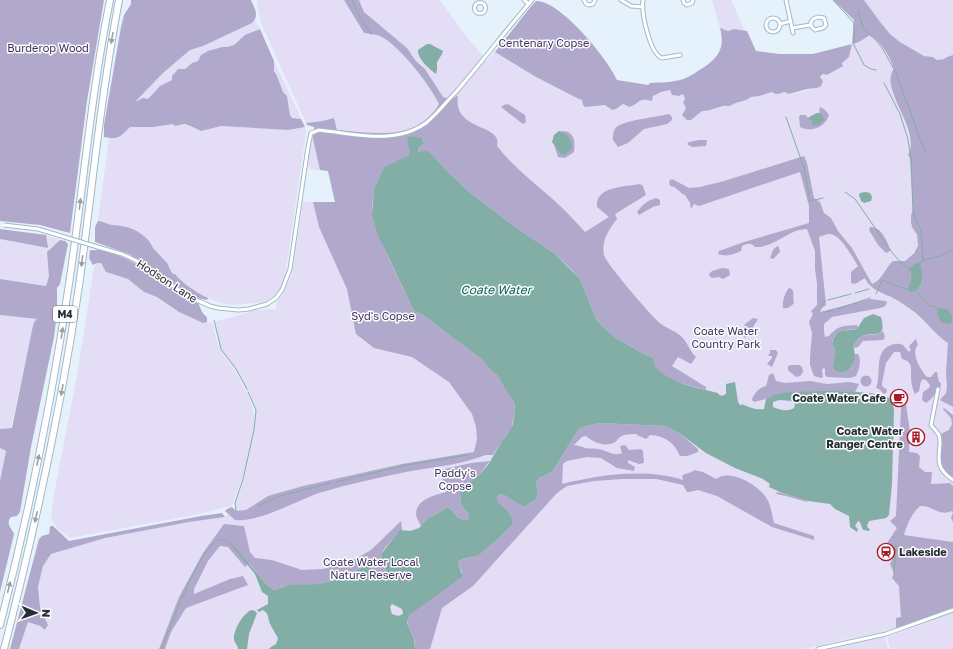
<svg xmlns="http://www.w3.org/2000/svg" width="953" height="649" viewBox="0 0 953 649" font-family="'Golos Text',sans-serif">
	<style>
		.green { fill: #e3ddf5 }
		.forest { fill: #b1a9cb; fill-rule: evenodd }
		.water { fill: #82aea5; fill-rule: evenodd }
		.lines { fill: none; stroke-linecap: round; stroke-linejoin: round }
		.stream { stroke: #82aea5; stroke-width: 1 }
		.minor-casing { stroke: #a3b8c7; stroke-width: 5 }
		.motorway-casing { stroke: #a3b8c7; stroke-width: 8 }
		.minor { stroke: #fff; stroke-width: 3 }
		.motorway { stroke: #fff; stroke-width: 6 }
		.minor-bridge-casing { stroke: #a3b8c7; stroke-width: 5; stroke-linecap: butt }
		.minor-bridge { stroke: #fff; stroke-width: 3 }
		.oneway { fill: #9ca0a3 }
		.labels { text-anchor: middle; stroke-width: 3; stroke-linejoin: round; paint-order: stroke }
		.shield { fill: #fdfdfd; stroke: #656b6f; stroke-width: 1 }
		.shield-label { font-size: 10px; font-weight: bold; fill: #242d32 }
		.park-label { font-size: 11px; fill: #413361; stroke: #fdfdfd }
		.street-label { font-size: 11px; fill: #242d32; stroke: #fdfdfd }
		.poi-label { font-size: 11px; font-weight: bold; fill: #242d32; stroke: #fdfdfd; text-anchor: end }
		.water-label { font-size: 12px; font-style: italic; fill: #0d655a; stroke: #fdfdfd }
	</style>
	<rect width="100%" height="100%" fill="#e5f2fb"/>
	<g class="green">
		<path d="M257 0H344L364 33C369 34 375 33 380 36 399 45 430 85 439 104 417 142 374 133 337 130L334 118 322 121 306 123 261 23 258 11Z"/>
		<path d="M359 0H440L466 36 487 61 495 52 536 77 580 99 591 106 605 105 612 110 616 109 623 104 626 107C634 107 637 99 645 99 647 99 649 100 652 100 655 92 662 91 670 90L672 95 679 96 683 94 686 108 684 118 691 120 702 111 706 112 710 109 713 110 721 106H728L734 102 748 99 751 97C759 97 765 93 773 92 779 91 786 94 792 94 800 93 808 89 817 88 823 69 827 74 843 66L842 63 849 57 852 44 859 42 870 35C881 42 893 56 894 70 894 76 891 84 893 91 898 109 908 124 910 143 911 149 910 155 910 161 911 176 913 192 913 207 913 212 911 216 911 222 912 230 919 235 918 245 916 252 910 255 905 261 890 259 884 273 876 282L877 292C910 300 926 329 953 345V608L896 629 842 640 805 649H19L28 622 34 623 45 630 48 626 40 607 38 587 43 566 51 554 105 538 189 522 225 517 229 513 235 511 236 498 243 479 251 447 254 430 256 410 240 377 221 349 215 322 256 310 276 309 277 302 284 292 292 274 303 202H335L328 171 309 169V166L307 165 311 140 315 134 382 136 419 129 450 100 443 97 421 64 415 60 407 48 364 12Z"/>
		<polygon points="712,0 731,0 745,31 734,29 728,31 720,28"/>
		<polygon points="864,0 953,0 953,55 945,59 937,60 933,57 924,56 900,42 890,34 881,23"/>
		<polygon points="255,20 260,29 253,31 238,41 234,45 227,47 222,47 208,51 201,55 198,61 192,63 185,69 178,69 175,72 172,80 157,89 148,99 134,103 163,73 190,50 203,46 252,23"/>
		<polygon points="274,61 303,122 301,119 292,118 290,115 287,96 283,92 277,76 274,71"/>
		<path d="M173 124 188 125 197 130 221 126 288 130 305 127 306 131 285 277 282 286 278 293 265 302 233 305 221 303 199 294 180 280 175 274H173L169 270 167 264 159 254 155 251 150 242 145 238 116 225H111L98 221 109 138C121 138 122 135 130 127H153Z"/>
		<polygon points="46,235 60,240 49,249 49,276 46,286 0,279 0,239 47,248"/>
		<path d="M97 263H100L104 268 111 274 122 276 128 279 144 292 157 297 179 312 203 323 207 322 213 324C215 333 216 342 221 350 226 359 233 367 238 376 243 387 251 398 253 410 258 435 242 479 233 503L231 506 194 515 70 538C62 533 52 525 51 515L55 489 78 370 94 267Z"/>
		<polygon points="0,315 38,319 34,322 32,330 11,428 0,429"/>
		<polygon points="0,448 6,451 0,481"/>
		<polygon points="953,613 953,649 890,649 887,637"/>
		<polygon points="885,637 888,649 830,649"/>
	</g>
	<g class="forest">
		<polygon points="0,0 104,0 87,101 70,233 40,225 0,221"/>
		<path d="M131 0H251C254 8 260 15 252 23L203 46 190 50 163 73 135 102 143 98 148 99 160 86 172 80V76L178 69H185L192 63 198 61 201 55 208 51 222 47H227L234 45 245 35 260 29 274 61V71L277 76 283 92 287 96 290 115 292 118 301 119 305 127 288 130 221 126 201 131 188 125 184 124 175 126 173 124 153 127H130C120 137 119 140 104 137V125L121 27 124 15 131 4Z"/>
		<path d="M344 0H359L364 12 407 48 415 60 425 69 443 97 451 100 455 97 458 96C452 132 503 123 497 146 514 168 536 184 557 203 567 212 576 222 585 232L609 217 597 207C595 186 625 187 640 184L643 186 646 195 615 214 617 219C609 229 601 241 604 255 605 262 653 318 661 324 668 329 676 331 682 337 688 343 690 352 696 357L691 364 678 357 672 366 706 387V390C690 385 667 382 656 369 653 366 653 361 651 357L642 353 616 338 601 325 596 319 580 279 570 268 555 254 511 224 468 191 446 170 430 152 418 153 419 147 424 144 422 139 412 136 410 154 406 158 384 167 374 189 372 208 382 242 389 259 414 311 423 315 483 359 490 369 495 372 513 399 515 410 511 431 502 441 493 455H486C463 464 436 467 411 471 380 477 349 484 319 493 296 501 258 523 235 520L225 511 227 509 232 507 236 511 246 510 268 496 303 486 402 464 474 452 477 439 476 427 472 414 449 382 412 357 374 348 356 334 347 289 319 227 313 202H335L328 171 320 170 313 139V136L315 134 314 127 307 125 306 123 322 121 334 118 337 130C374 133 417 142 439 104 430 85 399 45 380 36 375 34 369 34 364 33Z"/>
		<path d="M833 0H864L881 23 890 34 900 42 924 56 933 57 937 60 944 59 947 57 953 55V407L940 400 946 393 947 387 946 372 948 343C937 336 929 325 920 317 914 311 907 307 900 302 887 293 872 293 865 278L855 284 851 283V272L858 266C853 258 840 233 829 234 826 234 822 236 819 237L826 305 822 308 820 312 870 299 886 301 887 303 884 307 880 308 832 317 824 324V332L825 337 829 336C838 325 844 326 857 325L858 327 857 329 847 330 835 336 832 342C835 350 837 355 834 362L845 372C854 369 854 362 854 354H858C862 361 859 370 856 376L850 378 827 377 825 375V369L823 368 822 370 823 377 821 378 814 376 810 365V357L812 333 809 322 813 314 811 311 817 305V283L815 269V251L807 229C788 229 775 248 755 247 751 242 747 244 742 246L741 251C732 255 727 257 718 254L719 251 744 242 809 223V206L800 172 699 206 694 204 691 209 690 203 685 195C679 193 678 187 670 186L669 181 672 179 689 188 700 187 724 181 804 156 807 163 814 198 820 202 824 213 831 218 838 231 852 248 872 284C882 280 885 268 893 261H905L914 253 918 246 917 235 912 227 911 222V216L913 208 910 158 908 155C922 131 878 88 894 69 890 56 882 43 870 35L859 42 852 44 849 57 842 63 843 66 827 75 823 74 820 77 823 81 821 86 817 88 807 89 789 94 784 92C780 94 775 95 772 92L759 96 751 97C746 102 736 101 730 106 727 106 723 105 720 107 715 108 707 112 702 111L691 120H687L682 115 686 108 683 102 685 99 683 94 679 96 672 95 670 90 661 92 653 96 652 101C637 97 640 104 629 107L623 104 616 109 612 110 605 105 585 107 583 105 582 100 579 99 536 77 495 52 529 9 536 1C560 0 608 59 617 80L648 85 650 83C658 82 667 83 675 81 683 80 691 76 698 71 716 60 726 51 720 28L728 31 734 29 747 31 756 51 779 54H813L852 44 854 20ZM914 264 919 266 923 280 918 290 913 291C911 284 912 277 910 270Z"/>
		<polygon points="508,104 525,115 526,122 523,124 501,107 504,105"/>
		<path d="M820 107 824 109 829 115C825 127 812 133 800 127L799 117 800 115H806L808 118 813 115 819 113Z"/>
		<path d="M669 114 672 117V120L667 124 644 129 628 143 618 147 613 140C613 135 613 129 618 126 627 120 657 117 669 114Z"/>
		<path d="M564 131C575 133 575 142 574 152L565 158 558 157 553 141 559 132Z"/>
		<polygon points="699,140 707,140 706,146 692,147 687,144 689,142"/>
		<path d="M656 198 660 200V205L653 207 639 215 637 212C642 205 648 200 656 198Z"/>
		<path d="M98 221C103 221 108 225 113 225 128 226 139 230 149 241 151 243 152 247 154 249 158 254 163 258 167 263 169 266 170 271 173 274H175C182 283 197 293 208 298L207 300 197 298 187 293 155 270 129 254 95 242V227Z"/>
		<path d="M870 227C881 226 888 242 890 251L886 253 878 245 869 230Z"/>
		<polygon points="0,229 46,235 48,248 0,239"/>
		<path d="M60 240 65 241 68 244 60 284 57 288V312L54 337 31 447 20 512 17 516 11 517C5 524 12 528 14 534L0 592V481L6 451 0 448V429L12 428 32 330 34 322 37 319 0 315V279L46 286 49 276 47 252Z"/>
		<polygon points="777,246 779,247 780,252 773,259 770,258 773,250"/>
		<path d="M90 250C95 251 100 249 106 251 141 261 166 286 198 303 201 308 201 313 207 317V322L203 323 179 312 157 297 144 292 128 279 106 272 101 263H97L93 265 89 258Z"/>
		<polygon points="722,268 729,269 730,275 723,279 719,277 713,278 710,277 709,274 712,271"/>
		<path d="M789 288 792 289C795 294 792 298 794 303 791 307 787 309 783 308 782 302 785 292 789 288Z"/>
		<polygon points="753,318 758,319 749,334 745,338 742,335 741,331 745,324"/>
		<path d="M883 331 885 337 883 340 863 341 858 347 854 348 853 346C861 328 873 340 883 331Z"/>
		<path d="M916 339 918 345C910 353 921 370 927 377H931L935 372H937L939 382 941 383 940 390 937 391 931 399 926 403 922 400 923 392 929 388 930 385 926 380 923 379 921 381 919 391 915 394C913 390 911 383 911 377 911 368 913 362 902 359L900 352H894L886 363 882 383V386L887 390 886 393 884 394 879 389 876 388C882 374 873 352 891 345 895 344 899 343 903 345 905 347 907 350 909 352L911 350 909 347 910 345Z"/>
		<polygon points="770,350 776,350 778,353 772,367 767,364 772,358 772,356 768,356 770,353"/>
		<polygon points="791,365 799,365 802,367 803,372 800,376 796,377 788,370 788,366"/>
		<path d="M773 373 776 381 785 383 810 381 827 384 850 382 859 384 855 392 815 391 776 395 770 398 754 402 752 400C753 394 760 387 766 386L769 375Z"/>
		<circle cx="866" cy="381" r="5.5"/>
		<path d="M906 404 910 432 909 452 917 453 920 456 919 467 925 472H932L931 484 950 483 953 486V522L951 518 953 512 952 511C938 517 933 505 920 506 911 514 907 525 904 535L953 542V608L896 629V618L901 617 899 586 892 578 894 574 890 564 894 555 890 553 894 547 887 543 897 528 890 521 896 516 901 408Z"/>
		<path d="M944 408 953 415V478C932 463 944 455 941 434L949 430 952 424 951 418 943 409Z"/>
		<path d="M599 423 665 426 679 433 698 449V452L687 456H680C674 442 665 436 650 435L646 439 639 436 636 434C632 434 624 434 620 437 617 439 617 442 613 443 604 447 593 442 586 436L582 437 574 445C578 446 581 446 585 448 589 449 594 448 598 449 608 450 612 457 622 453L620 446 625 445 629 450 641 449 643 451 644 463 639 464 628 460V463L635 467 634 471 617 468 601 458 587 457 567 461 563 464 562 484C600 475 644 468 683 480L682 476C686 472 691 474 694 470L703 472 716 479C730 468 759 485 767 499 771 506 772 515 774 523L814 536V540L772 527 717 496 698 490 689 492H687L683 485 679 484 656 479H623L594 481 567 486 557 493 473 586 442 608 430 649H415C415 646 415 642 414 639 411 629 403 623 411 612L459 579 462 573 458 562C465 556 472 559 479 555 482 553 510 528 512 525L497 501V497L500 494 506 496 524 507 535 500 538 496 536 483 539 478 552 472 578 430 583 427Z"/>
		<path d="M490 461 478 476 460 492 461 504 469 515V519L462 521 455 514 449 507 446 508 427 519 421 526C420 523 416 518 416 514 416 499 436 495 446 492L440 470 471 463Z"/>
		<polygon points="777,492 807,500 807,502 786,496 776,494"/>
		<polygon points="222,513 225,517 189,522 105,538 51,554 43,566 38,587 40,607 48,625 45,630 40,626 28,622 19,649 10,649 39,539 42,536 49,534 50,526 53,526 69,541 201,516"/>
		<path d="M401 521 402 530H400C384 553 375 547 389 577L387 579 374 572 370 564 366 563 360 569 338 579 319 584 285 586 274 590 268 586 249 563 245 567 228 547 220 546 208 561 194 589V594L230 579 243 576 248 585 186 608 171 632 165 649H159L179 597 203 553 224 524 244 526 250 552 255 558 272 560 302 570 323 569 350 562 371 550Z"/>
	</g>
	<g class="water">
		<path d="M427 44H430L443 51 442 54 437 62V70L436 74C429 69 417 58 418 50Z"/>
		<polygon points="817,113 822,114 824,120 819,124 812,126 813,122 808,118"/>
		<path d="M559 131C567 133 572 140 572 148L565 155 561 154 552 142 554 135Z"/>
		<path d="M412 136 422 138 424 144 419 147 418 152 425 151 430 152 446 170 468 191 511 224 555 254 580 279 596 319 601 325 616 338 642 353 651 357 653 359 655 367C670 383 697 388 718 393V394L722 396 726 394V384L735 382 738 402 740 405H742V404C750 408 756 410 764 409L766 399C770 398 774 395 777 394 796 390 874 389 889 398 893 401 893 404 894 409L892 484 889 515 886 518 869 521 867 526 868 528 870 529 869 531 863 530 860 522 858 521 855 526 858 529 857 532 850 527 849 516 835 509 830 504 809 501 782 493 769 487 770 484 763 479 735 468 706 453 679 433 665 426 599 423 583 427 578 430 552 472 539 478 536 483 538 496 535 500 524 507 506 496 500 494 497 497V501C504 509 514 514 512 525 510 528 482 553 479 555 472 559 464 556 458 562L462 575V577L409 615 407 623 414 639 415 649H269L271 647 276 644 278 638C276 634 270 625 269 621 268 616 268 613 263 610L259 612 257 610 268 604V596L262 592 255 574 232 546 233 545 268 586 274 590 289 585 319 584 338 579 360 569 367 563C375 569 375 579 388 579L389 577 382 561V553L400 530 410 531 419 528 427 519 448 507C455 511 458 524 469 519V515L461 504 460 492 463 488 480 474 488 465 502 441 508 434 513 424 515 410 514 402 497 375 490 369 482 359 423 315 414 311 377 233 372 214 374 189 384 167 408 156 410 153 407 138ZM779 400 792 401 795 404 794 408C788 412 780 410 773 407V402ZM392 604 402 609 403 614 398 616 392 614 390 607Z"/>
		<polygon points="865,192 870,193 872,197 871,201 864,203 861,201 859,195 860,193"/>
		<path d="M920 263 923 280 918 290 910 292 908 289C911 281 913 277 909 269L914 264Z"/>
		<polygon points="938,308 947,309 952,315 952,322 948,324 941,322 937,313"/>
		<path d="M873 314 881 317C889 348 864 322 853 346 858 359 852 377 836 371L833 367C834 358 838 352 832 344 837 327 844 332 857 329L864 318Z"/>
		<path d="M251 610 255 611 257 613 249 634 247 649H238C238 645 235 644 234 640 233 630 243 614 251 610Z"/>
	</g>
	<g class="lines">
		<g class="stream">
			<polyline points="352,0 361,19 371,34"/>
			<polyline points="833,0 854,23 854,45 864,65 871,69 876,70"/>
			<polyline points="858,12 864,30 877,41 884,51 896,73 925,152"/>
			<polyline points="884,83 900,114 908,139 911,159 913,211 921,231 923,260"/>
			<polyline points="786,117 804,168 810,201 823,198"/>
			<polyline points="845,192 855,199 891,251 901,263 909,269"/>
			<polyline points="920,263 923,260 940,256 953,250"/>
			<polyline points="916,291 928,305 938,308"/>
			<polyline points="855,293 869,289"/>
			<polyline points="876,294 882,280 908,290"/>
			<polyline points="828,300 851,294"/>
			<polyline points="821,306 825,301"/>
			<polyline points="837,309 870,298"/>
			<polyline points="823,313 833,310"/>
			<polyline points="214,320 221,349 236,369 247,389"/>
			<polyline points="336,482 406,465 468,455"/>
			<polyline points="257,506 280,496 330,483"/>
			<polyline points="236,511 235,503 243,479 254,430 256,410 248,392"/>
			<polyline points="894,577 896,544"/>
			<path d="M162 649C170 627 198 552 216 541 221 537 229 541 232 546"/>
		</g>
		<defs>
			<g id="minor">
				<polyline points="524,0 529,4"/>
				<polyline points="584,0 586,4 589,5 593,4 595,0"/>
				<polyline points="621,0 631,6 643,7"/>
				<path d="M643 0C641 13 650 54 662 58L680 55"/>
				<polyline points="683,0 684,3 687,5 692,3 693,0"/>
				<polyline points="786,0 793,33"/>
				<circle cx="480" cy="8" r="5.5"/>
				<polygon points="818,17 824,18 826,25 823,28 815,30 811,26 811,22 813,19"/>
				<circle cx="773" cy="25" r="7"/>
				<polyline points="780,24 791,21"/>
				<polyline points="792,28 810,25"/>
				<path d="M101 248 122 254 135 260 187 296 210 306 218 308 238 310 249 309 267 304 276 298 282 290 290 269 308 147 311 133 319 130C345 133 375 140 401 134 410 132 419 128 426 123 437 114 446 102 456 92 482 62 506 30 532 0"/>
				<path d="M938 389 931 425C933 428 937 431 939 435 940 438 940 441 940 444 938 462 937 469 953 480"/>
				<polyline points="818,649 886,634 953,610"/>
			</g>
			<g id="motorway">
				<path d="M0 625C29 513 52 399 69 284 83 190 91 94 110 0"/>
				<path d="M4 649C35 529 61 408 79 286 92 190 101 95 119 0"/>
			</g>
		</defs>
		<use href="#minor" class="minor-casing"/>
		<use href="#motorway" class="motorway-casing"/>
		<use href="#minor" class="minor"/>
		<use href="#motorway" class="motorway"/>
		<defs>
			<polyline id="minor-bridge" points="4,225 38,229 101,248"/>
		</defs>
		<use href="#minor-bridge" class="minor-bridge-casing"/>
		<use href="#minor-bridge" class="minor-bridge"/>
	</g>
	<defs><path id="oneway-solid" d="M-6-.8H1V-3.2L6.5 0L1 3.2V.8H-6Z"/></defs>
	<g class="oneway">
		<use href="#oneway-solid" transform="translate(112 38) rotate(100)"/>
		<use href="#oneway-solid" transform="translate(80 204) rotate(-83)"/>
		<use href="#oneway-solid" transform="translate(82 261) rotate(97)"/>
		<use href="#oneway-solid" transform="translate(62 333) rotate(-81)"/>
		<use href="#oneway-solid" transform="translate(62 390) rotate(100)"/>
		<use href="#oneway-solid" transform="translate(38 460) rotate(-78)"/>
		<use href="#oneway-solid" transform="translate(36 517) rotate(103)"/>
		<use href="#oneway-solid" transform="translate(9 587) rotate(-76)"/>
	</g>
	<defs>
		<symbol id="cafe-ring" viewBox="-11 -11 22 22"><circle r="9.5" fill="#fdfdfd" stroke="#ad192a" stroke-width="1.5"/><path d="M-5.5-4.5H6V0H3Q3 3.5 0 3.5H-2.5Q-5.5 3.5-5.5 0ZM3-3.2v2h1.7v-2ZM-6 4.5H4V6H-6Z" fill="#ad192a"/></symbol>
		<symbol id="building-ring" viewBox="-11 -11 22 22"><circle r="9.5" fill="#fdfdfd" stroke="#ad192a" stroke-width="1.5"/><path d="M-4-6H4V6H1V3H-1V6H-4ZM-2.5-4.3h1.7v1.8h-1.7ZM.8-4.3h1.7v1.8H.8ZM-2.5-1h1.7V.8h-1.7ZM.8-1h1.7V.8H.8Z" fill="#ad192a"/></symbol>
		<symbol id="station-ring" viewBox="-11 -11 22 22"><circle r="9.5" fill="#fdfdfd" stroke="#ad192a" stroke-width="1.5"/><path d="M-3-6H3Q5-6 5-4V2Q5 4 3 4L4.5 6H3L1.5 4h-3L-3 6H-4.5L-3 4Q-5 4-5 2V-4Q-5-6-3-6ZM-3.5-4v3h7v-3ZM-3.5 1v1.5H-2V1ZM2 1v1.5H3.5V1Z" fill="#ad192a"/></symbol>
	</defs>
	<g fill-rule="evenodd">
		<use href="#cafe-ring" x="889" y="388" width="20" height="20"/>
		<use href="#building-ring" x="906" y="427" width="20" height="20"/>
		<use href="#station-ring" x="876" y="542" width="20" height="20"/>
	</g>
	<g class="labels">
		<rect class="shield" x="53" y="306" width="24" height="16" rx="3"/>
		<g class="shield-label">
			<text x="65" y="318">M4</text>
		</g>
		<g class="park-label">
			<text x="544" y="47">Centenary Copse</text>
			<text x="48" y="52">Burderop Wood</text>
			<text x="383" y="320">Syd's Copse</text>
			<text x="726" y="335">Coate Water<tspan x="726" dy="13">Country Park</tspan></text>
			<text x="455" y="477">Paddy's<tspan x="455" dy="13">Copse</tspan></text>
			<text x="371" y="566">Coate Water Local<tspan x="371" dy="13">Nature Reserve</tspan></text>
		</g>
		<g class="street-label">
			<text transform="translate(167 281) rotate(33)" y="4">Hodson Lane</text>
		</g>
		<g class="poi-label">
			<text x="886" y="402">Coate Water Cafe</text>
			<text x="903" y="435">Coate Water<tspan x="903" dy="13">Ranger Centre</tspan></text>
			<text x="899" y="556" text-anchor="start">Lakeside</text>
		</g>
		<g class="water-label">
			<text x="496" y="294">Coate Water</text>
		</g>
	</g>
	<g transform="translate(36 613) rotate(92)" stroke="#fdfdfd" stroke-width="3" paint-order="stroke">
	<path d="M0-3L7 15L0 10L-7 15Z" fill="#242d32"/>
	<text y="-6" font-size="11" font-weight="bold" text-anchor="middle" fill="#242d32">N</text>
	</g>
</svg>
